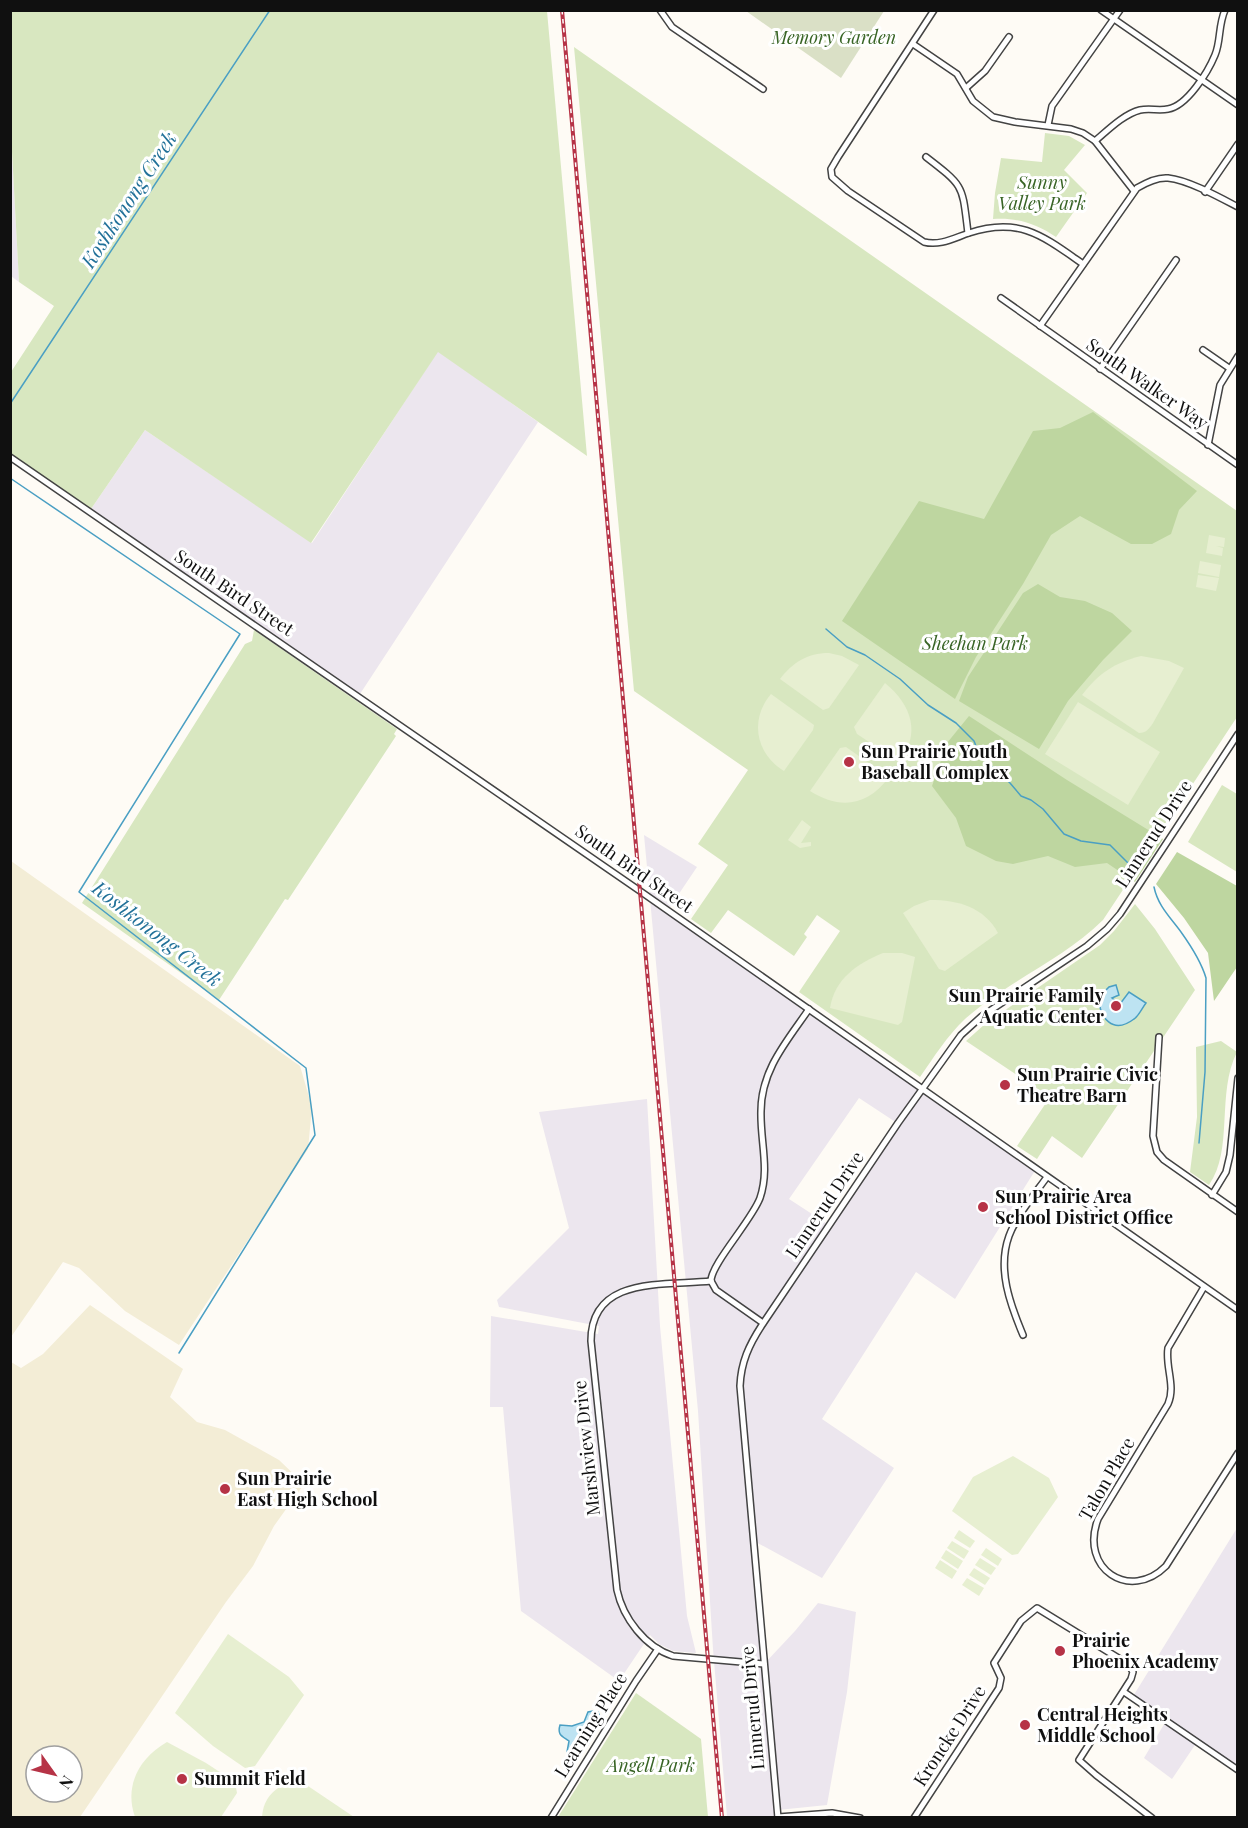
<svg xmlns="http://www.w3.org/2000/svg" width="1248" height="1828" viewBox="0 0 1248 1828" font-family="'Playfair Display',serif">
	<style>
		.industrial { fill: #ece6ee; fill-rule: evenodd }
		.farmland { fill: #f3edd6; fill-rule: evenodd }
		.green { fill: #d8e7c0 }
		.forest { fill: #bed6a0 }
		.cemetery { fill: #dae0c6 }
		.pitch { fill: #e7efd1 }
		.water { fill: #bde3f2; stroke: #4a9fc3; stroke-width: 1.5 }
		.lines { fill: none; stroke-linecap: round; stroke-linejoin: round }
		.stream { stroke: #4a9fc3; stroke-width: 1.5 }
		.minor-casing { stroke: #434343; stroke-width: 8 }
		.minor { stroke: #fff; stroke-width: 5 }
		.rail-casing { stroke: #b63346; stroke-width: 4 }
		.rail { stroke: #fff; stroke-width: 1.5; stroke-dasharray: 4.5; stroke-linecap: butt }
		.poi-dot { fill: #b63346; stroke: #fff; stroke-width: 2 }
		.labels { text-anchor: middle; stroke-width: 6; stroke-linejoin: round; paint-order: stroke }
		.park-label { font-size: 18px; font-style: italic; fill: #386425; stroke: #fff }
		.street-label { font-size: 18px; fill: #101010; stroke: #fff }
		.poi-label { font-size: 18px; font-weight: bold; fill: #101010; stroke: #fff; text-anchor: start }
		.water-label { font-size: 20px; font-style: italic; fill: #227199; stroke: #fff }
	</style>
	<rect width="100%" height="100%" fill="#fefbf5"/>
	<g class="industrial">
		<polygon points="11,133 19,282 11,276"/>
		<polygon points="438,351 538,422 360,694 91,509 145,430 312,543"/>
		<path d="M644 835 697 867 668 910 1036 1169 955 1299 916 1272 822 1419 894 1468 822 1578 754 1541 765 1663 795 1631 818 1603 856 1612 847 1692 827 1805 778 1810V1817H727L713 1649 698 1411ZM859 1098 897 1123 829 1225 789 1199Z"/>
		<polygon points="647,1099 660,1326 687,1616 696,1653 673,1651 659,1644 650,1635 619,1681 521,1611 503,1407 490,1407 491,1316 598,1334 599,1326 499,1307 497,1300 569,1228 539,1112"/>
		<polygon points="1237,1528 1237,1770 1197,1742 1172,1779 1144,1758 1166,1721 1132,1698"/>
	</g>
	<g class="farmland">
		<polygon points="11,861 300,1066 312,1107 308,1149 179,1345 125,1311 79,1268 63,1262 11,1337"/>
		<path d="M90 1305 183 1369 170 1397 197 1422 225 1430 279 1460 304 1484 274 1526 253 1566 226 1602 80 1817H11V1362L21 1368 43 1354ZM36 1756H72V1792H36Z"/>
	</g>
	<g class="green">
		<polygon points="11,10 547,11 587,456 438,352 311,543 145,430 91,509 11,454 11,372 54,306 19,282 11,133"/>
		<path d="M574 47 1237 511V717L1103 920C1063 960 1007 981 965 1019 947 1036 934 1057 920 1077L799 992 840 931 817 915 804 934 807 937 794 956 728 910 711 933 691 919 728 865 698 844 748 770 634 691Z"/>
		<path d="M1045 133 1069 136 1085 145 1064 170 1087 193 1056 237C1037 224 1016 217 993 219L995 193 1001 158 1042 162Z"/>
		<polygon points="254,630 397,729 394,734 396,736 288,900 285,899 219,1000 82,903 245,644 252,641"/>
		<polygon points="1222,785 1237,794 1237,872 1188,842"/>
		<polygon points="1135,904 1155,929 1195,990 1082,1158 1052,1136 1037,1159 1017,1146 1050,1097 966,1041 985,1024 1100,945 1114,931"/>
		<path d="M1221 1041 1237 1052C1216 1094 1234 1149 1209 1185L1190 1172 1197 1117 1196 1047Z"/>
		<polygon points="636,1693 701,1739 708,1817 558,1817"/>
	</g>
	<g class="forest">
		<polygon points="1093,412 1197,491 1179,510 1171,534 1152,544 1131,544 1080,516 1051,535 1023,584 976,657 955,699 842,621 919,501 984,519 1033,431 1060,428"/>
		<polygon points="1038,584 1060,597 1085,601 1112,613 1132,631 1103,660 1068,701 1039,749 959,701 968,677 1023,593"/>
		<polygon points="969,716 1067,780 1163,839 1135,882 1107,863 1075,867 1048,856 1013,864 996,861 966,846 956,818 932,786 947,743"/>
		<polygon points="1177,852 1237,886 1237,967 1214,1001 1208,953 1184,918 1156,884"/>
	</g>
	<polygon class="cemetery" points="746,11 884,11 841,78"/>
	<g class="pitch">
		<polygon points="1209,535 1225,538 1224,547 1216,546 1223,548 1222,556 1206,553"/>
		<polygon points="1200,561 1221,565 1219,577 1198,573"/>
		<polygon points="1198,575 1219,578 1216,591 1196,587"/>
		<path d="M829 653 842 656 859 665 829 708 823 710 780 679C792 663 807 653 829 653Z"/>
		<path d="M1141 656 1169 661 1184 668 1153 723C1149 729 1146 733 1139 733L1082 695C1099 673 1114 663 1141 656Z"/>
		<path d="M885 683C912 705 921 734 899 762L857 734 854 727Z"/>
		<path d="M771 694 814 725 813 730 784 771C756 754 749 720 771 694Z"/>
		<polygon points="1078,702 1160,752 1128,805 1045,754"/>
		<path d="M846 747 889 777C868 806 840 810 810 791L840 748Z"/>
		<polygon points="802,820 811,827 801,843 811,842 811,846 800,848 788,840"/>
		<path d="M930 900C958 900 984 907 998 933L945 971 939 969 903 913 914 906Z"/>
		<path d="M883 953H902L915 957 902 1022 898 1025 830 1008C835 978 857 964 883 953Z"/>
		<polygon points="1013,1456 1049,1478 1058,1497 1018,1554 1012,1555 952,1511 973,1477"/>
		<polygon points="959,1530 975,1541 970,1548 954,1538"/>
		<polygon points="952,1541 969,1551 964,1559 947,1548"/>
		<polygon points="986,1548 1002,1559 998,1566 981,1555"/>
		<polygon points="946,1550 963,1561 958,1569 941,1558"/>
		<polygon points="980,1558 996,1568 991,1575 975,1565"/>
		<polygon points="940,1560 957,1571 952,1579 935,1568"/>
		<polygon points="974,1568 990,1578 985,1585 969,1575"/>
		<polygon points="967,1578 984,1588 979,1596 962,1585"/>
		<polygon points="228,1634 289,1677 304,1695 255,1766 245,1768 213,1746 175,1713"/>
		<path d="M167 1742 206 1763 235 1782 237 1793 221 1817H135C124 1786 139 1758 167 1742Z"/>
		<path d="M294 1782 305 1784 354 1817H262C263 1799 275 1785 294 1782Z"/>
	</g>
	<g class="water">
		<path d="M1116 985 1119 995 1112 998 1120 1004 1129 992 1146 1003C1142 1008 1139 1016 1134 1019 1113 1035 1099 1018 1099 997L1109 987Z"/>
		<path d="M593 1711 598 1712 600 1717 586 1739 589 1743 585 1749 581 1750 572 1759 569 1758 567 1752 569 1741C562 1736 557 1735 560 1725L572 1726 584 1722 588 1712Z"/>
	</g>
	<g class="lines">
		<g class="stream">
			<polyline points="10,404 270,10"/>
			<polyline points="10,478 240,634 79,892 306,1068 315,1135 179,1353"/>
			<polyline points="826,629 847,647 865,655 900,679 928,705 956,723 974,741 980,756 1010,783 1021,796 1031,800 1043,809 1064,834 1081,841 1110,845 1131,866"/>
			<path d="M1154 887C1158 906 1170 917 1181 932 1191 946 1201 961 1206 978L1205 1072 1199 1143"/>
		</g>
		<defs>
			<g id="minor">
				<polyline points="660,10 672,27 763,89"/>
				<path d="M934 10 838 157 831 169 832 177 848 191 924 242C940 246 954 238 969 233 1019 216 1043 236 1083 264"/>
				<polyline points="1101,10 1238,105"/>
				<polyline points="913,44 957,74 973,101 993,117 1015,122 1071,129 1083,133 1095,141 1134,191"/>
				<polyline points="966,88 985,71 1009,37"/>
				<polyline points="1048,125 1052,106 1120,10"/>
				<path d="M1095 141C1108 130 1124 114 1140 110 1150 108 1159 111 1168 109 1187 106 1208 72 1215 55 1221 41 1218 26 1225 10"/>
				<path d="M926 157C965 187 962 185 968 233"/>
				<polyline points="1205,192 1238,144"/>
				<polyline points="1001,298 1238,465"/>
				<path d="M1040 326 1137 188C1147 182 1157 177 1168 178 1188 180 1219 197 1238 207"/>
				<polyline points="1203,350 1229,368"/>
				<polyline points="1100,369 1176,260"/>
				<polyline points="1208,445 1220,385 1238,356"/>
				<polyline points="10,457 640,891 1238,1310"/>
				<polyline points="1159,1037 1153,1136 1157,1152 1164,1160 1238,1212"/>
				<polyline points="1212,1195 1226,1172 1230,1155 1238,1078"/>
				<path d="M711 1281C666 1286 591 1275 591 1341L617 1590C623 1618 645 1647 673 1656L764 1664"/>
				<path d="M711 1281C711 1264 752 1220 760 1198 770 1169 760 1141 761 1111 761 1070 787 1041 809 1009"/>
				<polyline points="711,1281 716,1290 763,1323"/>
				<path d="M1204 1287 1168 1348C1165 1367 1176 1386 1168 1404L1098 1519C1079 1569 1130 1602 1166 1566L1238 1453"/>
				<path d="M1023 1335C1010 1304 997 1269 1009 1236 1017 1215 1034 1195 1047 1177"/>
				<polyline points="1124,1692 1238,1770"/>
				<polyline points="778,1817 832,1813 860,1818"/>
				<polyline points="551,1818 636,1681 658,1649"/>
				<path d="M778 1818 740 1386C741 1362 749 1345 762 1325L898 1123 961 1035 982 1016 1087 946 1107 929 1120 914 1238 734"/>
				<polyline points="914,1818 999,1688 1001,1678 994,1663 1021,1621 1037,1608 1128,1664 1133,1672 1131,1679 1079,1760 1096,1775 1152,1818"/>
			</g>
		</defs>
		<use href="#minor" class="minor-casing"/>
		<use href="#minor" class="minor"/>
		<defs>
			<polyline id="rail" points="562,10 722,1818"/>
		</defs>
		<use href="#rail" class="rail-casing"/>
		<use href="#rail" class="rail"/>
	</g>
	<g class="poi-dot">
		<circle cx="849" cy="762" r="6"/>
		<circle cx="1116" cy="1006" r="6"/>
		<circle cx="1005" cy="1085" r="6"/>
		<circle cx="983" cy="1207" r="6"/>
		<circle cx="225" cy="1489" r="6"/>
		<circle cx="1060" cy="1651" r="6"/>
		<circle cx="1025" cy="1725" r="6"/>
		<circle cx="182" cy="1779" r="6"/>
	</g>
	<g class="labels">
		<g class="park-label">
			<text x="834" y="44">Memory Garden</text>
			<text x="1042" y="189">Sunny<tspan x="1042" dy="21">Valley Park</tspan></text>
			<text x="975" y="650">Sheehan Park</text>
			<text x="651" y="1772">Angell Park</text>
		</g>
		<g class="street-label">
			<text transform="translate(1147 384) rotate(35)" y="6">South Walker Way</text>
			<text transform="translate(234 593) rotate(34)" y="6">South Bird Street</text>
			<text transform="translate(1154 834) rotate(-57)" y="6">Linnerud Drive</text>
			<text transform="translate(634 869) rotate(35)" y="6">South Bird Street</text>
			<text transform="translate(825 1205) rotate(-56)" y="6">Linnerud Drive</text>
			<text transform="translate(587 1448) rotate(-96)" y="6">Marshview Drive</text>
			<text transform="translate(1107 1479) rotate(-60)" y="6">Talon Place</text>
			<text transform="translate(753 1708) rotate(-95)" y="6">Linnerud Drive</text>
			<text transform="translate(591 1725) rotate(-58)" y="6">Learning Place</text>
			<text transform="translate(950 1736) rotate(-57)" y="6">Kroncke Drive</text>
		</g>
		<g class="poi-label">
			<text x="861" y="758">Sun Prairie Youth<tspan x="861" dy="21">Baseball Complex</tspan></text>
			<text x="1104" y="1002" text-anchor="end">Sun Prairie Family<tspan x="1104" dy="21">Aquatic Center</tspan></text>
			<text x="1017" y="1081">Sun Prairie Civic<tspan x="1017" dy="21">Theatre Barn</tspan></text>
			<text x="995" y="1203">Sun Prairie Area<tspan x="995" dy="21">School District Office</tspan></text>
			<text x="237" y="1485">Sun Prairie<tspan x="237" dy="21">East High School</tspan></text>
			<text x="1072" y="1647">Prairie<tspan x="1072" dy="21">Phoenix Academy</tspan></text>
			<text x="1037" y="1721">Central Heights<tspan x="1037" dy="21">Middle School</tspan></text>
			<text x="194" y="1785">Summit Field</text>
		</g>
		<g class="water-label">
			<text transform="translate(129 200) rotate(-57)" y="7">Koshkonong Creek</text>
			<text transform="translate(157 934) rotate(38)" y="7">Koshkonong Creek</text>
		</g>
	</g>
	<rect width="1248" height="1828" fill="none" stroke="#101010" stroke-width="24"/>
	<g transform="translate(54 1774) rotate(124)"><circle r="28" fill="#ffffff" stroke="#9f9f9f" stroke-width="1.5"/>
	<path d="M0-4.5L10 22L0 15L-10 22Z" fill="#b63346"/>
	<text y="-9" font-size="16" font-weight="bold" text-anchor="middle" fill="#101010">N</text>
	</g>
</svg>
